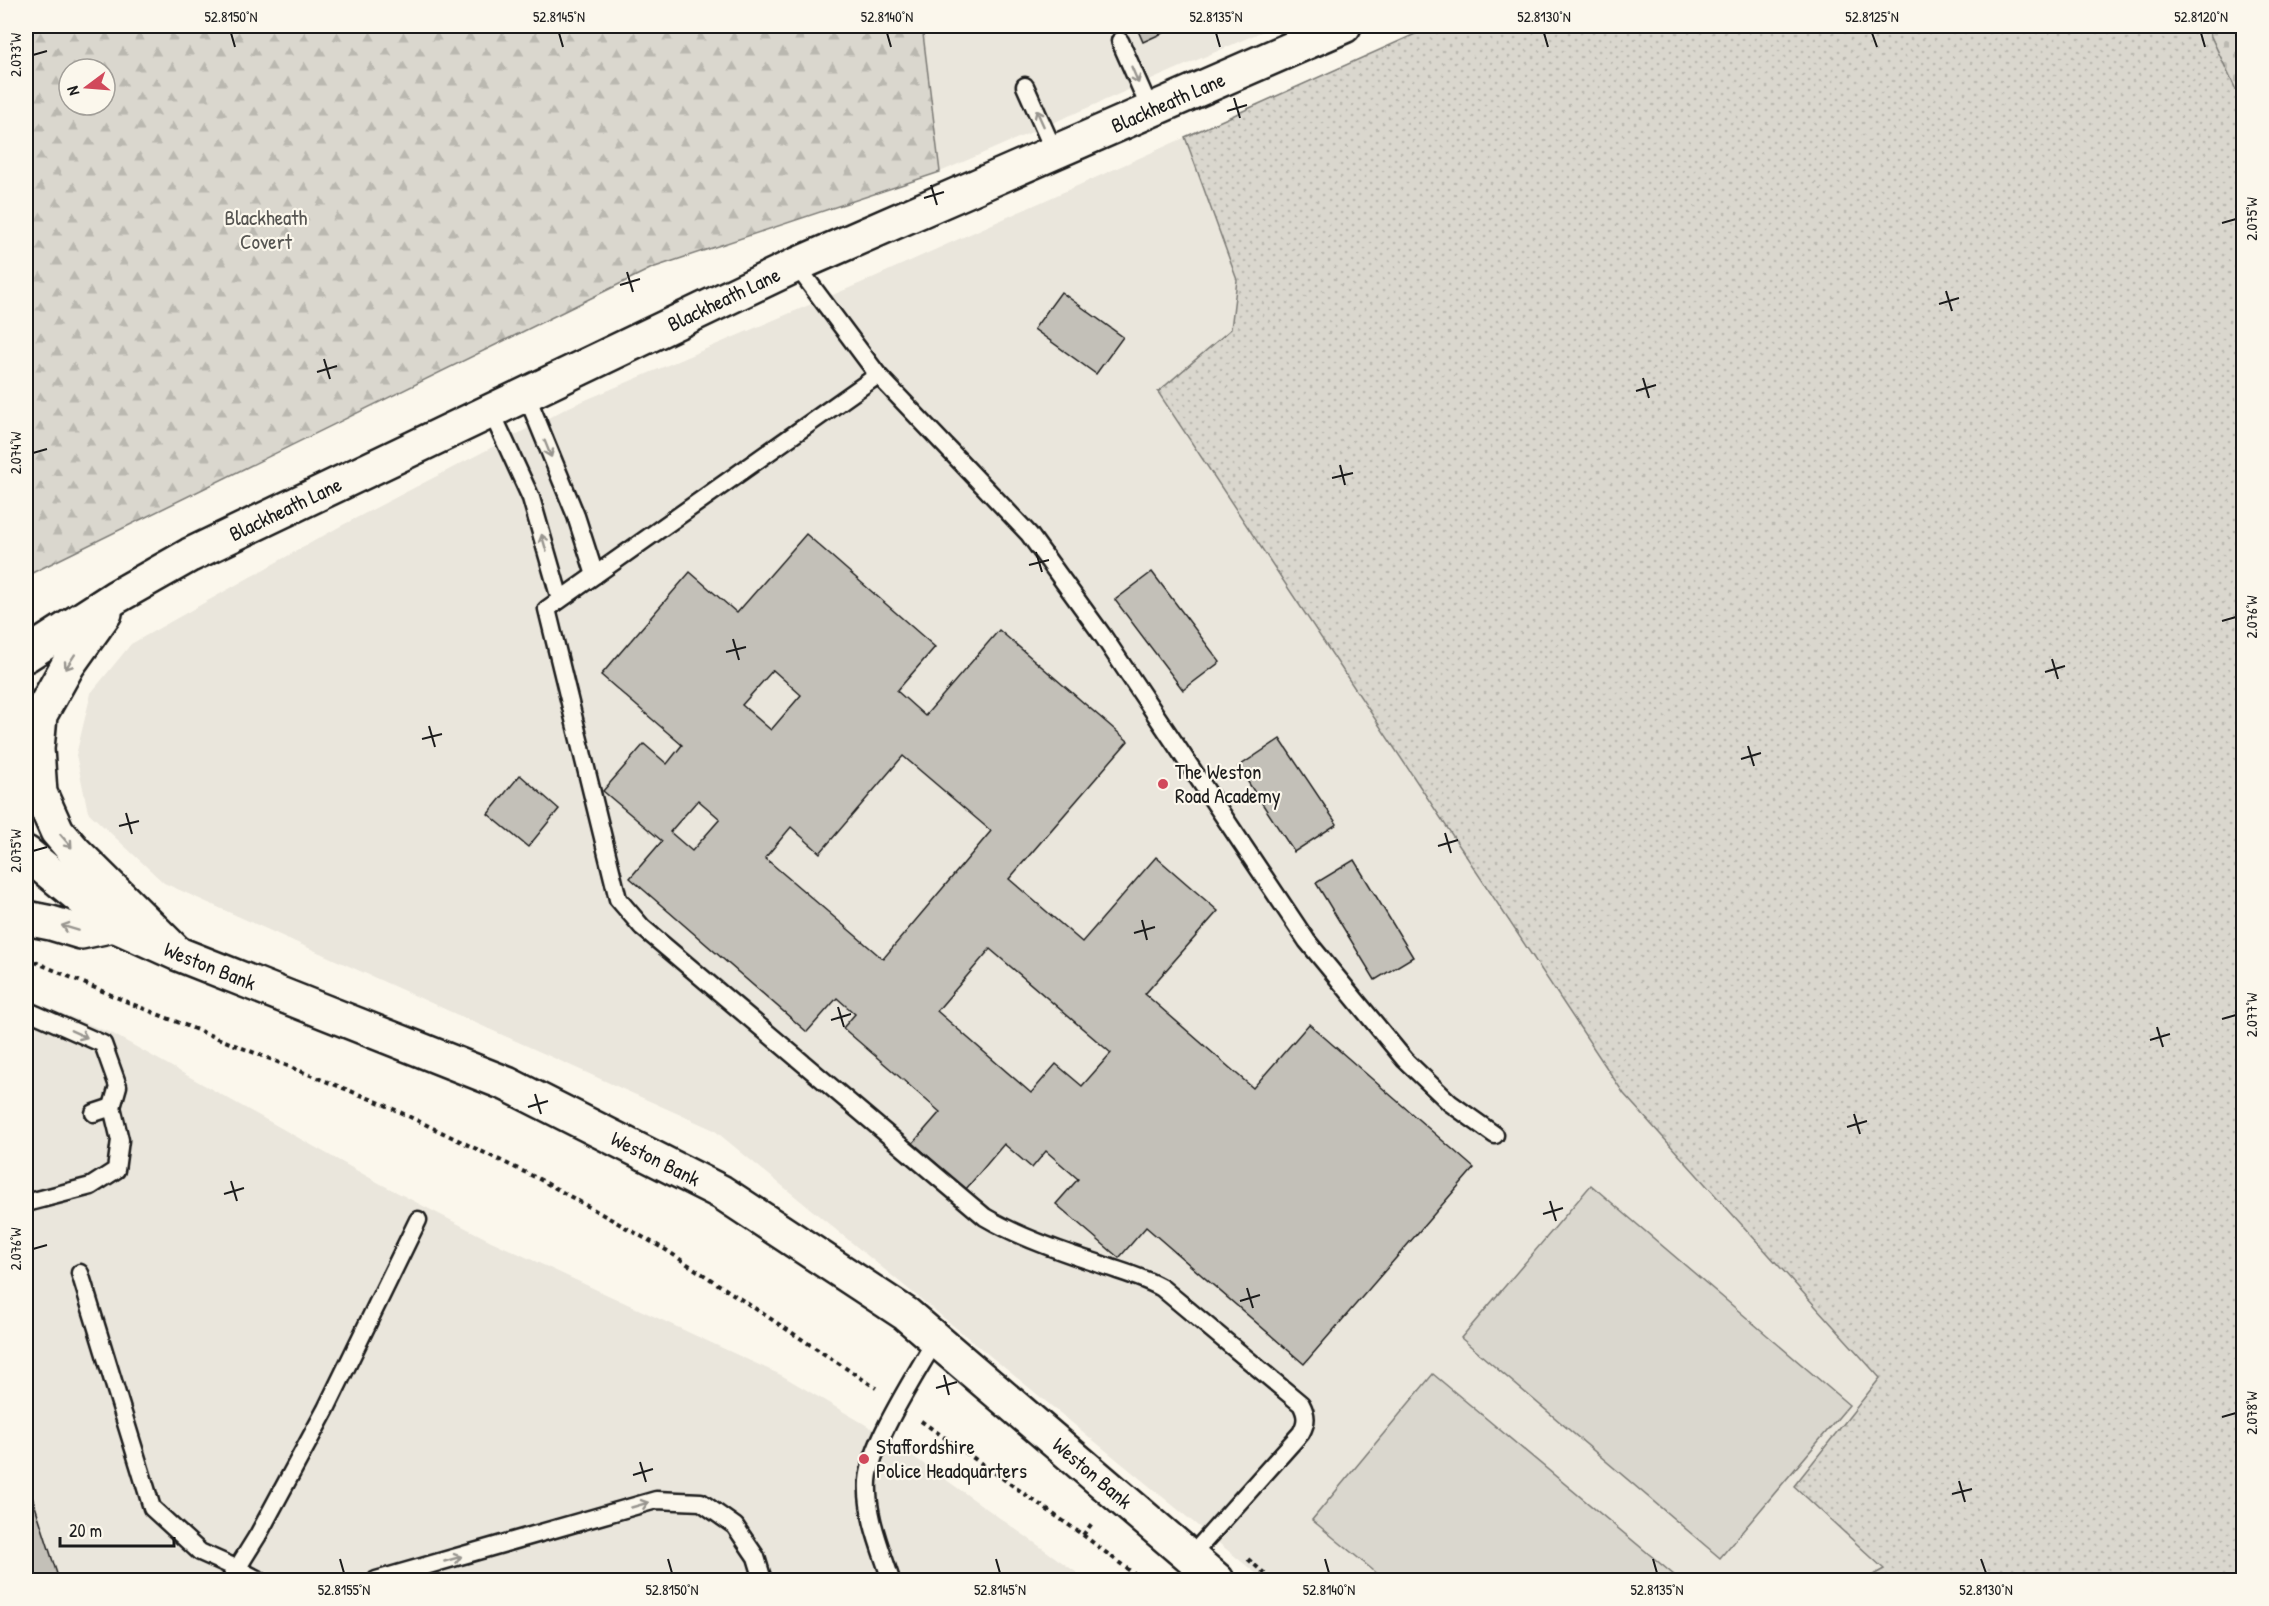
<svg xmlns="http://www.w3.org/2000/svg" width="2269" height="1606" viewBox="0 0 2269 1606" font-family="'Patrick Hand',sans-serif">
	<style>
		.built { fill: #eae6dc }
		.grass { fill: #dad7ce; stroke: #7b7a75; stroke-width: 1.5 }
		.forest { fill: url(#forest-firs); stroke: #7b7a75; stroke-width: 1.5; fill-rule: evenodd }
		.cemetery { fill: url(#cemetery-stones); stroke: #7b7a75; stroke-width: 1.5 }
		.park { fill: url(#park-dots); stroke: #7b7a75; stroke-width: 1.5 }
		.building { fill: #c3c0b8; stroke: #1c1c1c; stroke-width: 1.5; fill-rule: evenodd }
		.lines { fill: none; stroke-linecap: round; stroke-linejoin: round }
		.service-casing { stroke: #1c1c1c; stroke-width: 21 }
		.tertiary-casing { stroke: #1c1c1c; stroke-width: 38 }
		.trunk-casing { stroke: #1c1c1c; stroke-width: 38 }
		.path { stroke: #1c1c1c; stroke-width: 4; stroke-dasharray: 4.5 4.5; stroke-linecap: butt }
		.service { stroke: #fbf7ec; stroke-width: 16 }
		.tertiary { stroke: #fbf7ec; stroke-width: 33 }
		.trunk { stroke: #fbf7ec; stroke-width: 33 }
		.oneway { stroke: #97948e }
		.ticks { fill: none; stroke: #1c1c1c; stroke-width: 2 }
		.poi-dot { fill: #d1495b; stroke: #fbf7ec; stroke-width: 2 }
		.labels { text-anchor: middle; stroke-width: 4.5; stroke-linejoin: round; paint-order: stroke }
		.street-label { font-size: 21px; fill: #1c1c1c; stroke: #fbf7ec }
		.park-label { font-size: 21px; fill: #555451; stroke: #fbf7ec }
		.poi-label { font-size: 21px; fill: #1c1c1c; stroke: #fbf7ec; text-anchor: start }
		.neatline { fill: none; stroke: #1c1c1c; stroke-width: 2 }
		.ticks-label { font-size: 15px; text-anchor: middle; fill: #1c1c1c }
	</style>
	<defs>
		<pattern id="forest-firs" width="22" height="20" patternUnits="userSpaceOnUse" patternTransform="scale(1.5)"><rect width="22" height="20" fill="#dad7ce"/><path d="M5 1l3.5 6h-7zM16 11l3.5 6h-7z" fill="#bab8b0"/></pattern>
		<pattern id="cemetery-stones" width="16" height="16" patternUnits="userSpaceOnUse" patternTransform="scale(1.5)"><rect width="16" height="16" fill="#dad7ce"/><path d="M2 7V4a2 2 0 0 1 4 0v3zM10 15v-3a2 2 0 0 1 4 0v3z" fill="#bab8b0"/></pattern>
		<pattern id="park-dots" width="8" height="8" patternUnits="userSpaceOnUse" patternTransform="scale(1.5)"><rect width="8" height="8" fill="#dad7ce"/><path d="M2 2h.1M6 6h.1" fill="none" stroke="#bab8b0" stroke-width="1.8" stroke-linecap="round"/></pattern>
	</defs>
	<rect width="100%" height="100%" fill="#fbf7ec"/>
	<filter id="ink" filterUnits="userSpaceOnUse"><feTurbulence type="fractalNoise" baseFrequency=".0167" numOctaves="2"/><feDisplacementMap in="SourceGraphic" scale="12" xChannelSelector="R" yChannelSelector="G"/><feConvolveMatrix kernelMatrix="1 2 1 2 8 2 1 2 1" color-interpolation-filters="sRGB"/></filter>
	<g filter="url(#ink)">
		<g class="built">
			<polygon points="922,26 1275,26 940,172"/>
			<polygon points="1433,26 2206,26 2243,107 2243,1370 1864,1580 1264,1580 714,1130 164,883 88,812 76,755 91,693 131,644 339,527 569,407 861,283"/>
			<polygon points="26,999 113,1034 379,1183 489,1240 781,1375 883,1435 1087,1580 26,1580"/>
		</g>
		<g class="grass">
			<polygon points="1591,1185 1849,1405 1720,1558 1461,1338"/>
			<polygon points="1433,1374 1680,1580 1385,1580 1312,1520"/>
		</g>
		<path class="forest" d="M26 26H922L940 172 652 268 26 576ZM69 69H105V105H69Z"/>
		<polygon class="cemetery" points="2206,26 2243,26 2243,107"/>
		<polygon class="park" points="1433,26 2206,26 2244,107 2243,1580 1864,1580 1884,1569 1794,1486 1880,1378 1624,1094 1158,392 1231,329 1237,280 1185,137"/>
		<g class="building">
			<polygon points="1136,26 1178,26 1143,42"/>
			<polygon points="1061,292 1123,337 1096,374 1034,329"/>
			<path d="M806 534 935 647 897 691 925 716 999 630 1128 741 1009 879 1082 942 1156 857 1218 911 1145 994 1253 1088 1309 1024 1474 1168 1304 1364 1146 1227 1119 1258 1056 1204 1078 1179 1046 1151 1032 1168 1004 1144 966 1189 913 1143 940 1112 843 1028 855 1014 837 998 807 1032 630 878 662 841 603 791 644 744 667 764 682 745 601 675 690 572 737 613ZM773 670 801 695 771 730 742 705ZM903 756 991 831 883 959 765 858 791 827 820 853ZM698 800 720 819 692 851 670 832ZM990 949 1111 1053 1082 1086 1056 1064 1031 1093 937 1011Z"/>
			<polygon points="1152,572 1220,662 1183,690 1115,600"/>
			<polygon points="1280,739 1337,824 1294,852 1238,767"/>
			<polygon points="520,775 559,809 528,847 488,814"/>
			<polygon points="1354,860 1413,957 1375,980 1316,883"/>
			<polygon points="26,1478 59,1580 26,1580"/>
		</g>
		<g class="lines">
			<defs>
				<g id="service">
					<polyline points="1120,41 1150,109"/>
					<polyline points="1025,86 1054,151"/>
					<polyline points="796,265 878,375 1029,534 1103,636 1307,941 1405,1060 1450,1103 1495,1135"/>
					<path d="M878 375 547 609 618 899 642 927 985 1217C1019 1237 1059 1251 1097 1263 1118 1271 1141 1276 1162 1288L1301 1404C1307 1415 1307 1422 1301 1433L1190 1557"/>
					<polyline points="526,394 576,516 595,575"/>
					<polyline points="491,411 531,498 560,599"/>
					<polyline points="26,1010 103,1044 118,1086 112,1107"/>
					<polyline points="26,1203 91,1186 116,1170 120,1140 112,1107 94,1113"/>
					<polyline points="80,1273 152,1508 200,1552 236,1568 259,1580"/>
					<polyline points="230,1580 258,1535 326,1409 418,1220"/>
					<polyline points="376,1580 656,1500 701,1502 735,1526 756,1557 763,1580"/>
					<path d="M891 1580C881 1549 866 1515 868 1481 871 1442 916 1375 936 1339"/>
				</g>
				<g id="tertiary">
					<polyline points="105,613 68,665 40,715 37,749 40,793 57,831 75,852 176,952"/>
					<path id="s1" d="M26 655 116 597 190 555 491 411 796 265 1344 26"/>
				</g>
				<g id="trunk">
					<path id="s2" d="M26 853 114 925 176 953 507 1084 721 1192 906 1314 1217 1580"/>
					<polyline points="26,918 51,923 81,932 114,925"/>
				</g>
			</defs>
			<use href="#service" class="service-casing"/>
			<use href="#tertiary" class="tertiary-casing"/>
			<use href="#trunk" class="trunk-casing"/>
			<g class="path">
				<polyline points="26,958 132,1004 383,1104 539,1179 666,1250 876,1388"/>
				<polyline points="921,1421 1083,1535 1142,1580"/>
				<polyline points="1083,1535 1093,1522"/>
				<polyline points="1248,1559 1272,1580"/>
			</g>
			<use href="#service" class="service"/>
			<use href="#tertiary" class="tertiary"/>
			<use href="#trunk" class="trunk"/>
		</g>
		<defs><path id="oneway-shaft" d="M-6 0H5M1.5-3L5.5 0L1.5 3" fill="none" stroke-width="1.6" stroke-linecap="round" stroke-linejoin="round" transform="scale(1.5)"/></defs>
		<g class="oneway">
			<use href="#oneway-shaft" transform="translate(1135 75) rotate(67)"/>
			<use href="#oneway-shaft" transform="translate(1040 118) rotate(-114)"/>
			<use href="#oneway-shaft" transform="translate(548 449) rotate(68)"/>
			<use href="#oneway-shaft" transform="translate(544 543) rotate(-106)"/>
			<use href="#oneway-shaft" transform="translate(70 662) rotate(123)"/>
			<use href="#oneway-shaft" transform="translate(66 841) rotate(50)"/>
			<use href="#oneway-shaft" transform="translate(70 928) rotate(-163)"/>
			<use href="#oneway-shaft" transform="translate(79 1034) rotate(24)"/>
			<use href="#oneway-shaft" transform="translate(640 1505) rotate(-16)"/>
			<use href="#oneway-shaft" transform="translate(453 1559) rotate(-16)"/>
		</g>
	</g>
	<path class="ticks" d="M231 33 235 47M559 33 563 47M887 33 891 47M1216 33 1220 47M1544 33 1548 47M1872 33 1877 47M2201 33 2205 47M33 55 47 51M1234 98 1240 118M1227 111 1247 105M931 185 937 205M924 198 944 192M2222 223 2236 219M627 272 633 292M620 285 640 279M1946 291 1952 311M1939 304 1959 298M324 359 330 379M317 372 337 366M1643 378 1649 398M1636 391 1656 385M33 453 47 449M1340 465 1345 485M1332 478 1353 473M1036 552 1042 572M1029 565 1049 560M2222 621 2236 617M733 639 739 660M726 652 746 647M2052 659 2058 679M2045 672 2065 666M429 726 435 747M422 739 442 734M1748 746 1754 766M1741 759 1761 753M126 813 132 834M119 826 139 821M1445 833 1451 853M1438 846 1458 840M33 851 47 847M1142 920 1147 940M1134 933 1155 927M838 1007 844 1027M2222 1019 2236 1015M831 1020 851 1014M2157 1027 2163 1047M2150 1040 2170 1034M535 1094 541 1114M528 1107 548 1101M1854 1114 1860 1134M1847 1127 1867 1121M231 1181 237 1201M224 1194 244 1188M1550 1201 1556 1221M1543 1214 1563 1208M33 1249 47 1245M1247 1288 1253 1308M1240 1301 1260 1295M944 1375 949 1395M936 1388 957 1382M2222 1417 2236 1413M640 1462 646 1482M633 1475 653 1469M1959 1481 1965 1502M1952 1494 1972 1489M340 1559 344 1573M668 1559 672 1573M996 1559 1000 1573M1325 1559 1329 1573M1653 1559 1657 1573M1981 1559 1986 1573"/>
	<g class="poi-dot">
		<circle cx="1163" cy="784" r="6"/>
		<circle cx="864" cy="1459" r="6"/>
	</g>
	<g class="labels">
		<g class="street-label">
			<text dy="7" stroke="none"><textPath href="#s1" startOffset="1270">Blackheath Lane</textPath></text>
			<text dy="7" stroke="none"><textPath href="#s1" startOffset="784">Blackheath Lane</textPath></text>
			<text dy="7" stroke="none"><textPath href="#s1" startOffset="298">Blackheath Lane</textPath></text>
			<text dy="7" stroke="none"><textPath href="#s2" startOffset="218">Weston Bank</textPath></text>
			<text dy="7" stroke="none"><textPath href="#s2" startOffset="704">Weston Bank</textPath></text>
			<text dy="7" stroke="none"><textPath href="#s2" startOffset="1244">Weston Bank</textPath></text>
		</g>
		<g class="park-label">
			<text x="266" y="225">Blackheath<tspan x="266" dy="24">Covert</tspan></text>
		</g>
		<g class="poi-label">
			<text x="1175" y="779">The Weston<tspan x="1175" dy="24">Road Academy</tspan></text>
			<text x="876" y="1454">Staffordshire<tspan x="876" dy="24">Police Headquarters</tspan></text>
		</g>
	</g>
	<rect width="2269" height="1606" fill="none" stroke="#fbf7ec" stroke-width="66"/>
	<g transform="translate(87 87) rotate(254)"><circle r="28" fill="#fbf7ec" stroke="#a29f99" stroke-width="1.5"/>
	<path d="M0-4.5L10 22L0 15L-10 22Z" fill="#d1495b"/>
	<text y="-9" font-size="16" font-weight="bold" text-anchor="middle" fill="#1c1c1c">N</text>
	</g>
	<path d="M60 1537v9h114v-9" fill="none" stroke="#1c1c1c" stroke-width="3"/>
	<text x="69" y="1537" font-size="18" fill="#1c1c1c" stroke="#fbf7ec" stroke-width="4.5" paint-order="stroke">20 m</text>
	<rect x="33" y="33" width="2203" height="1540" class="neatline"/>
	<g class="ticks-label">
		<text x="231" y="22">52.8150°N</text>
		<text x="559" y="22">52.8145°N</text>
		<text x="887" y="22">52.8140°N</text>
		<text x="1216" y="22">52.8135°N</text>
		<text x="1544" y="22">52.8130°N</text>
		<text x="1872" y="22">52.8125°N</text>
		<text x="2201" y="22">52.8120°N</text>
		<text transform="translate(16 55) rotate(-90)" y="5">2.073°W</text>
		<text transform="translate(2252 219) rotate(-90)" y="5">2.075°W</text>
		<text transform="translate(16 453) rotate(-90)" y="5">2.074°W</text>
		<text transform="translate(2252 617) rotate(-90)" y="5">2.076°W</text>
		<text transform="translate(16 851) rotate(-90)" y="5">2.075°W</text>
		<text transform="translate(2252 1015) rotate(-90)" y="5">2.077°W</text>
		<text transform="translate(16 1249) rotate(-90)" y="5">2.076°W</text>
		<text transform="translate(2252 1413) rotate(-90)" y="5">2.078°W</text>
		<text x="344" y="1595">52.8155°N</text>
		<text x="672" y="1595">52.8150°N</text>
		<text x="1000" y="1595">52.8145°N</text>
		<text x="1329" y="1595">52.8140°N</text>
		<text x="1657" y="1595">52.8135°N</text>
		<text x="1986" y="1595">52.8130°N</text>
	</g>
</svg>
